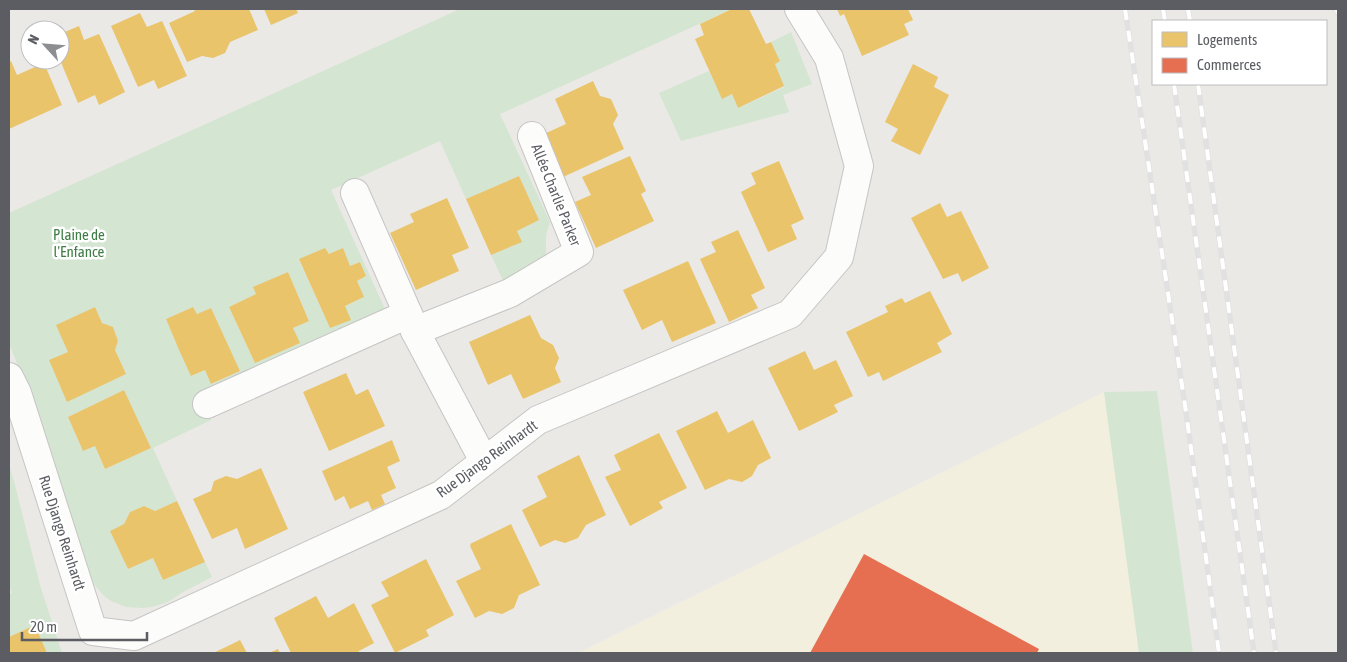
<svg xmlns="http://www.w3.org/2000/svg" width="1347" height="662" viewBox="0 0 1347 662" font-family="'Asap Condensed',sans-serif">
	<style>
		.commercial { fill: #f2efdf }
		.green { fill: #d4e5d2; fill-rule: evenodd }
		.homes { fill: #e9c46a }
		.shops { fill: #e76f51 }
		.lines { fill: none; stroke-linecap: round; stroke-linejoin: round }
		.street-casing { stroke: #c6c5c5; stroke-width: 30 }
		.street { stroke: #fcfcfb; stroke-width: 28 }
		.rail-casing { stroke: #e2e1e1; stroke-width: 5.5 }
		.rail { stroke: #fff; stroke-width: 4; stroke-dasharray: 11; stroke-linecap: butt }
		.labels { text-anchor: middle; stroke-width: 5; stroke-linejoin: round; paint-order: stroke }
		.street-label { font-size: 15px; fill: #5b5d62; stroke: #fff }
		.park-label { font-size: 15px; fill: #3e7d44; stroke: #fff }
	</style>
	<rect width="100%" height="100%" fill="#eae9e5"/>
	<polygon class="commercial" points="1157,391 1193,653 578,653 1104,392"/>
	<g class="green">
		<path d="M460 9H732L500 114 550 222 546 235V256L506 287 491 255 521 242 517 231 539 220 519 176 466 199 440 141 331 190 389 318 203 400 211 420 153 448 177 501 155 511 144 506 130 512 124 524 110 531 128 569 153 558 163 580 205 562 212 577 183 592 168 602 152 607 143 608 126 607 111 601 104 596 92 582 86 571 62 489 38 414 9 344V213ZM325 248 329 254 343 249 350 266 360 262 366 276 357 281 363 298 345 306 330 328 299 260ZM288 272 309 320 293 328 299 343 255 363 229 307 256 294 254 287ZM95 307 102 323 113 327 118 341 115 350 126 374 67 401 49 360 68 352 57 325ZM193 307 197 314 211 308 240 371 212 384 205 370 192 376 179 350 166 319ZM124 390 151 448 105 469 95 446 83 451 68 417Z"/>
		<polygon points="791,32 812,84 783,95 789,112 681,141 659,93 709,71 722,98 732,94 738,108 784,87 775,64 780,61 771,42"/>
		<polygon points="1157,391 1193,653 1139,653 1104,392"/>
		<polygon points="9,465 15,485 40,585 62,653 47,653 35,625 9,637 9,594 12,593 9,586"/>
	</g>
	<g class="homes">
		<polygon points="194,9 249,9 258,30 230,42 225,53 213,58 202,56 187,62 169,23 195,11"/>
		<polygon points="264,9 296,9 298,13 271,25"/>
		<polygon points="732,9 749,9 766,44 771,42 780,61 775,64 784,86 738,108 732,94 722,99 695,39 704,35 700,24"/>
		<polygon points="837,9 908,9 913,20 904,24 909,35 862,56 844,14 840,16"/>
		<polygon points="140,13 147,27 162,21 187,76 158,89 154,80 138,87 111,26"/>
		<polygon points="79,26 84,40 99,34 125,92 99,105 95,95 78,103 60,60 60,34"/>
		<polygon points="11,61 17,75 44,63 62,105 9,129 9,62"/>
		<polygon points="913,64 938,77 934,87 949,95 920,155 891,141 898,129 885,122"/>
		<polygon points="593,81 600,96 611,99 618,115 613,124 624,149 563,177 544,134 566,124 555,99"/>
		<polygon points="630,156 646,191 641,194 654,221 596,248 575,202 591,195 582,177"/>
		<polygon points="779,161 804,219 791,225 797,239 768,252 741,192 756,184 751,173"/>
		<polygon points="519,176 539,220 517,231 522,242 491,255 466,199"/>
		<polygon points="447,198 469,248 452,255 459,271 416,290 390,233 414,222 410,214"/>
		<polygon points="940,203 947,217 961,211 989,268 962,282 958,273 943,279 911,218"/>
		<polygon points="738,230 765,288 751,295 758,308 729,322 700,259 716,252 711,242"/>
		<polygon points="325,248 329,254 343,248 350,266 360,262 366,276 357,281 364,297 345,306 351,320 330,328 299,259"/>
		<polygon points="688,261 716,323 672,342 662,320 642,330 623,290"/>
		<polygon points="288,272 309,321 293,328 300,343 255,363 229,307 256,294 253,287"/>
		<polygon points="930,291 952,334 937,343 942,352 883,381 879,372 868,377 846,332 888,312 885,306 902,298 905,303"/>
		<polygon points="95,307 102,323 113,327 118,341 115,350 126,374 67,402 49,360 68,352 56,325"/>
		<polygon points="193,307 197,314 211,308 240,371 211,384 205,370 191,376 179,350 166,319"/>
		<polygon points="530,315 541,338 553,345 559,358 555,368 561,382 523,399 511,374 488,385 469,342"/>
		<polygon points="805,351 814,370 836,360 853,396 834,405 838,412 799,431 768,368"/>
		<polygon points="346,373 356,395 368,389 385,426 329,451 303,392"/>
		<polygon points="124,390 151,448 105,469 95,446 83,451 68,417"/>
		<polygon points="717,411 728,433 753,420 771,458 758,465 752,476 742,482 729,479 705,490 676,431"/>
		<polygon points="659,433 687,488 659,502 663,508 630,526 605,477 621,470 614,455"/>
		<polygon points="392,440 400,461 387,467 396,488 381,495 385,504 372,510 368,501 350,509 344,496 335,501 322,471"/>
		<polygon points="579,455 606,515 586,525 578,538 565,543 555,540 540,547 522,510 547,497 537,476"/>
		<polygon points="261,468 288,529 245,549 237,528 212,539 193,499 211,491 214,481 226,476 237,479"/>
		<polygon points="177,501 205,562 163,580 153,558 128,569 110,531 124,524 130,512 144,506 155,511"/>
		<polygon points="511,524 540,585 519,595 514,608 502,614 489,611 475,618 456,581 481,569 470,546 471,546 470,544"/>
		<polygon points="426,559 454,615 426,630 429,636 395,653 371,605 389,596 381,582"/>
		<polygon points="316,596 328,618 354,603 374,643 359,651 358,653 291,653 274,618"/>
		<polygon points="35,625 47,653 9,653 9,637"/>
		<polygon points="240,640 247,653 213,653 228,646"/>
		<polygon points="278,649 280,653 269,653"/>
	</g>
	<polygon class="shops" points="864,554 1039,649 1037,653 810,653"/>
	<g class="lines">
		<defs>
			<g id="street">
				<polyline points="355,193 408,314"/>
				<polyline points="415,331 510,293 579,252 532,136"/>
				<polyline points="9,377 17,393 93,631 134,636 441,495 538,420 790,314 839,257 859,166 829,58 799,9"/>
				<polyline points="207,404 408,314 415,331 484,461"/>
			</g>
		</defs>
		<use href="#street" class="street-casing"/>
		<use href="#street" class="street"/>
		<defs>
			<g id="rail">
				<polyline points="1125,9 1186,412 1219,653"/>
				<polyline points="1163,9 1165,21"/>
				<polyline points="1188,9 1190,21"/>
				<polyline points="1337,9 1338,14"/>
				<polyline points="1174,84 1254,653"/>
				<polyline points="1198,84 1276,653"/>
			</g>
		</defs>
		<use href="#rail" class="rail-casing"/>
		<use href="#rail" class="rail"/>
	</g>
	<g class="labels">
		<g class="street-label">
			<text transform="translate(556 195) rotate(68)" y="5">Allée Charlie Parker</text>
			<text transform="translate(487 459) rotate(-36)" y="5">Rue Django Reinhardt</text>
			<text transform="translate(62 533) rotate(72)" y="5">Rue Django Reinhardt</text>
		</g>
		<g class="park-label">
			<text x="79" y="240">Plaine de<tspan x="79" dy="17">l'Enfance</tspan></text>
		</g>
	</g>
	<rect width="1347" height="662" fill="none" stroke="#5b5d62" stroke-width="20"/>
	<rect x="1152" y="20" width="175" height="65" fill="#ffffff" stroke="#bdbec0"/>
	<rect x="1162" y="32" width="25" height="15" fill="#e9c46a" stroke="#bdbec0"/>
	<text x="1197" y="45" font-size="15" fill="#5b5d62">Logements</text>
	<rect x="1162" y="58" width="25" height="15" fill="#e76f51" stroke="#bdbec0"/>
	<text x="1197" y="70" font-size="15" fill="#5b5d62">Commerces</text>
	<g transform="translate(45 45) rotate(296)"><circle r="24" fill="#ffffff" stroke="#bdbec0"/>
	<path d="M0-4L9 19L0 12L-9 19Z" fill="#8d8e90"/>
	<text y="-8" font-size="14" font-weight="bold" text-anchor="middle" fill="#5b5d62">N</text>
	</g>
	<path d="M22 632v8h125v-8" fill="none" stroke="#5b5d62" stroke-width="2.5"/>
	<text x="30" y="632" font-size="15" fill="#5b5d62" stroke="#ffffff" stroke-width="4" paint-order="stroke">20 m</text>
</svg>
